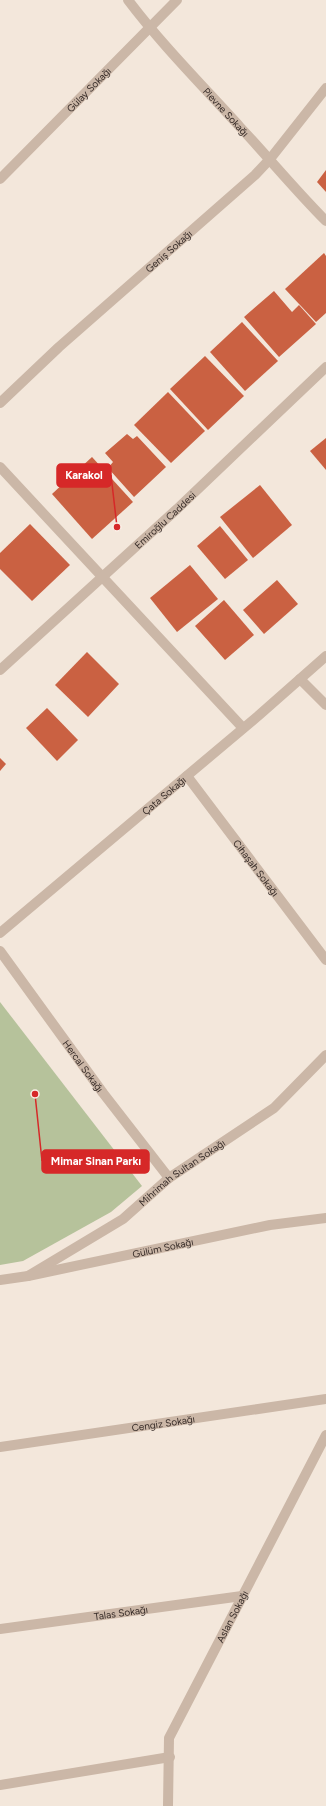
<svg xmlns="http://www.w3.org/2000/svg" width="326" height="1806" viewBox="0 0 326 1806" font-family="Figtree,sans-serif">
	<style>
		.green { fill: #b6c29b }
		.building { fill: #ca6142 }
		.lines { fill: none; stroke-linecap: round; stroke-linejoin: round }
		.minor { stroke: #cbb7a7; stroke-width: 10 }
		.labels { text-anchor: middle; stroke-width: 3; stroke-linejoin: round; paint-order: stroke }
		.street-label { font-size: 10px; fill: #372c28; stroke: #faf1e8 }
		.leader { fill: none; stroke: #d62828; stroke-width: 1.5 }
		.callout-dot { fill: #d62828; stroke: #faf1e8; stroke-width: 1.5 }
		.callout { fill: #d62828; stroke: #d62828; stroke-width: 1.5 }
		.callout-label { font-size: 11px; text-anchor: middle; font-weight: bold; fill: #fff }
	</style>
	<rect width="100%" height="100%" fill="#f3e7db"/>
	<polygon class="green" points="0,1002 142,1186 111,1212 23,1261 0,1265"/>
	<g class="building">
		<polygon points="326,170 326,192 317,182"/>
		<polygon points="324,253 326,256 326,313 316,322 285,289"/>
		<polygon points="274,291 292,312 299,305 316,324 279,357 244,317"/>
		<polygon points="242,322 278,361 245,391 210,352"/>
		<polygon points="205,356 244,396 208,430 170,389"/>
		<polygon points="168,392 205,431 171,463 134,425"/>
		<polygon points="127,434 133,439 137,436 166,467 134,497 108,468 113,462 105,453"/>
		<polygon points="326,438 326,470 310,451"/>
		<polygon points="92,457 133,502 92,539 52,494"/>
		<polygon points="260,485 292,525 253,558 220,517"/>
		<polygon points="30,524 70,565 32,601 0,569 0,553"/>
		<polygon points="220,526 248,560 225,579 197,546"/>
		<polygon points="190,565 218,599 177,632 150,598"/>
		<polygon points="277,580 298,604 264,634 243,610"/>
		<polygon points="224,600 254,635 225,660 195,626"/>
		<polygon points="87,652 119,684 88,717 55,685"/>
		<polygon points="47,708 78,740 57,761 26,728"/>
		<polygon points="0,758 6,764 0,771"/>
	</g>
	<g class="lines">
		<g class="minor">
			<path id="s1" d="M128 0C162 45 202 85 240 127 269 158 296 191 326 221"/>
			<path id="s2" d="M0 179 177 0"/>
			<path id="s3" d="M0 403 59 347 255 175 270 159 326 88"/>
			<polyline points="0,467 243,728"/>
			<path id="s4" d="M0 670 177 509 326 367"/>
			<polyline points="300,679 326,705"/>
			<path id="s5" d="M187 776 326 960"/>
			<path id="s6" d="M0 933 258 716 326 656"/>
			<path id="s7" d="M0 951 103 1093 169 1178"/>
			<path id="s8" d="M28 1276 123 1219 169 1178 274 1108 326 1055"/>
			<path id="s9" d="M0 1280 28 1276 270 1225 326 1218"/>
			<path id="s10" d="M0 1447 326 1399"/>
			<path id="s11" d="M0 1629 242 1596"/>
			<polyline points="0,1785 170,1757"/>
			<path id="s12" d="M168 1806 169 1738 326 1435"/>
		</g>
	</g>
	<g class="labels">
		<g class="street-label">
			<text dy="4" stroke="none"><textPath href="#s2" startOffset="126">Gülay Sokağı</textPath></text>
			<text dy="4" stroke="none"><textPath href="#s1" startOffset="149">Plevne Sokağı</textPath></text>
			<text dy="4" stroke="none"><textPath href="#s3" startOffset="227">Geniş Sokağı</textPath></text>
			<text dy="4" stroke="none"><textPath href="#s4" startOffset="223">Emiroğlu Caddesi</textPath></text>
			<text dy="4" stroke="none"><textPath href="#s6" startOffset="214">Çata Sokağı</textPath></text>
			<text dy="4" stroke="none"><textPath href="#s5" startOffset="115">Cihaşah Sokağı</textPath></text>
			<text dy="4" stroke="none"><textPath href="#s7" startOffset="142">Hercal Sokağı</textPath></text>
			<text dy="4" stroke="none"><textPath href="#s8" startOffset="186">Mihrimah Sultan Sokağı</textPath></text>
			<text dy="4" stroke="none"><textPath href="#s9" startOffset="166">Gülüm Sokağı</textPath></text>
			<text dy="4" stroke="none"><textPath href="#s10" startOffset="165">Cengiz Sokağı</textPath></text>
			<text dy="4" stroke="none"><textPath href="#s11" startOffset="122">Talas Sokağı</textPath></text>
			<text dy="4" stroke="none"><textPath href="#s12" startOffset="205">Aslan Sokağı</textPath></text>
		</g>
	</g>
	<path class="leader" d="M117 527L111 475M35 1094L42 1161"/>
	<g class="callout-dot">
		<circle cx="117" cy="527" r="4"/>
		<circle cx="35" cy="1094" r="4"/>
	</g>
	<g class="callout">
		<rect x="57" y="464" width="54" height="23" rx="4"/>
		<rect x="42" y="1150" width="107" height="23" rx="4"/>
	</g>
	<g class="callout-label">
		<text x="84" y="479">Karakol</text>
		<text x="96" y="1165">Mimar Sinan Parkı</text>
	</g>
</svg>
